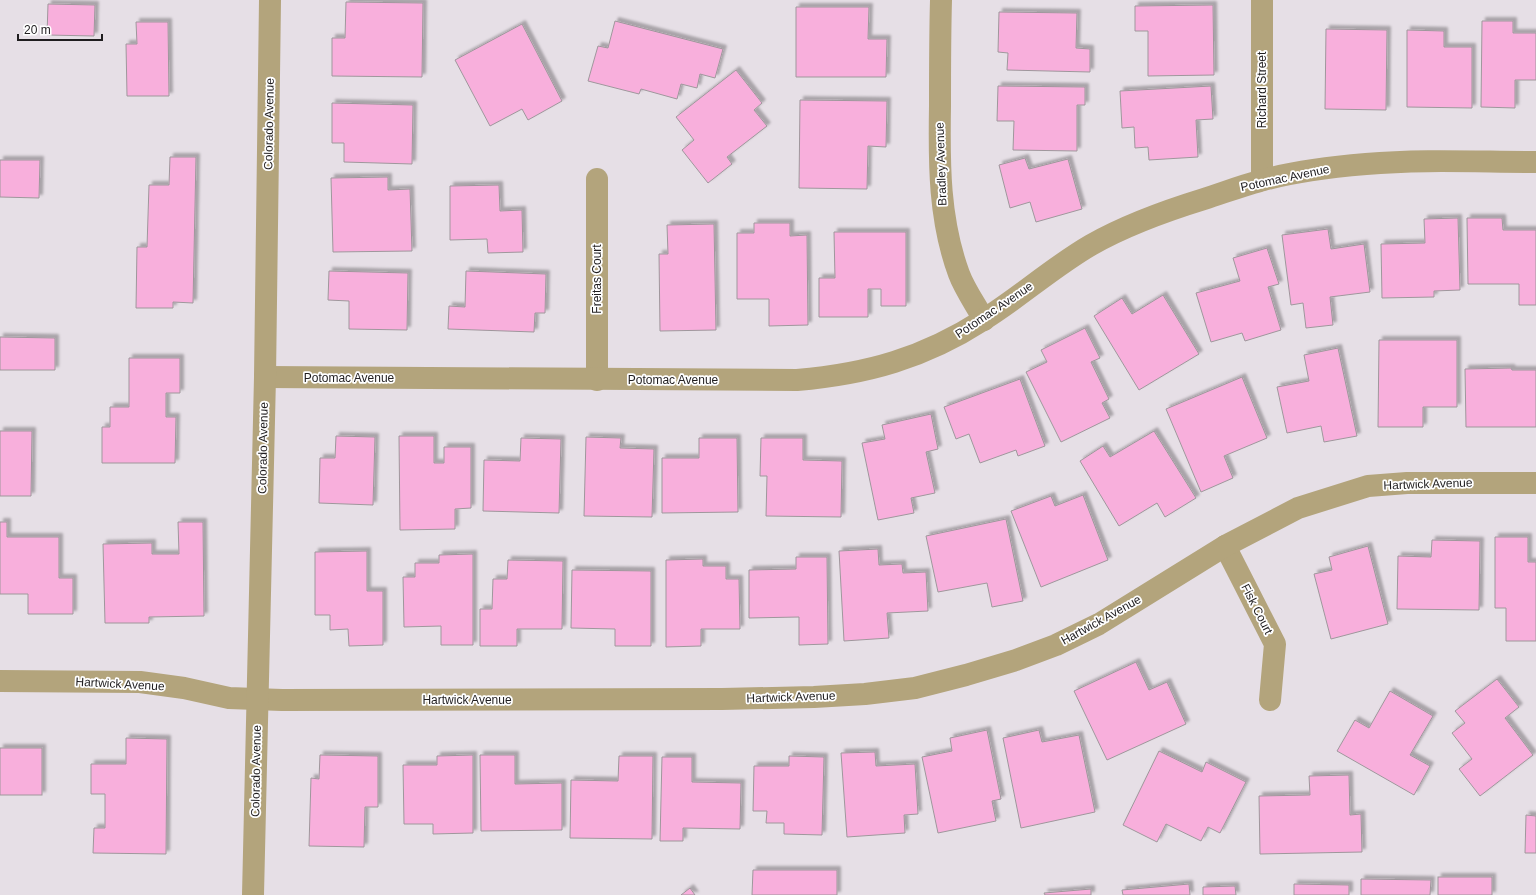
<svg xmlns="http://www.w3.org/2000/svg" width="1536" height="895" viewBox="0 0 1536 895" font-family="Helvetica,sans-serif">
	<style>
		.building { fill: #f8afdc; stroke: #9f979c; filter: url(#shadow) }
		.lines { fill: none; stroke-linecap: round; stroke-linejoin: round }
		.minor { stroke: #b3a47c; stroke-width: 22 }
		.labels { text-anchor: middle; stroke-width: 3.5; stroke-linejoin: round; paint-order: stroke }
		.street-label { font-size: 12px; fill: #1f1d1f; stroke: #fff }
	</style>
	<defs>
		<filter id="shadow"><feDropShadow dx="3.5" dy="-3.5" stdDeviation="1" flood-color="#0004"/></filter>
	</defs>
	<rect width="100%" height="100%" fill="#e6dfe6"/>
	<g class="building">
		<polygon points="346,2 423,3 422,77 332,76 332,38 345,38"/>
		<polygon points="48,4 95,5 94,36 47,35"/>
		<polygon points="1213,5 1214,75 1148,76 1148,31 1135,31 1135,6"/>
		<polygon points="796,7 869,7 868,39 887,39 886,77 796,77"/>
		<polygon points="999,12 1077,13 1076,48 1090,49 1090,72 1007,70 1008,53 998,52"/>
		<polygon points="615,21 723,49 715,78 700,74 697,88 681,84 677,99 641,89 639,94 588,81 598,46 608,48"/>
		<polygon points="1482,21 1513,21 1513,33 1536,33 1536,80 1515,80 1515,108 1481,107"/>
		<polygon points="136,22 168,22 169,96 127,96 126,44 137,44"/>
		<polygon points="522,24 562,101 528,120 522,109 490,126 455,60"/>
		<polygon points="1326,29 1387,30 1386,110 1325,109"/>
		<polygon points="1407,30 1444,31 1444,47 1472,47 1472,108 1407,107"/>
		<polygon points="736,70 762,103 754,110 767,126 727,157 732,164 708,183 682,150 694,140 676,117"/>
		<polygon points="998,86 1085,87 1085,105 1077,105 1077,151 1013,150 1014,121 997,121"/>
		<polygon points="1211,86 1213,119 1196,120 1198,157 1149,160 1148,147 1135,148 1134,127 1122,128 1120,91"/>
		<polygon points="800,100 887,101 886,147 868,146 867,189 799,188"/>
		<polygon points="332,103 413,105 412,164 344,162 344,143 332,143"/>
		<polygon points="170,157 196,157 193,303 173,302 173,308 136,308 137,247 147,247 149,185 169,185"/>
		<polygon points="1025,158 1029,169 1068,159 1082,209 1036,222 1030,202 1010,208 999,165"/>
		<polygon points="0,160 40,160 39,198 0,197"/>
		<polygon points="388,177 388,190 410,189 412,251 333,252 331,178"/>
		<polygon points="499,185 500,211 522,210 523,252 488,253 487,239 450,240 450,186"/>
		<polygon points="1458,218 1460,290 1434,291 1434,297 1382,298 1381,244 1425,243 1424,219"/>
		<polygon points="1467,218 1502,218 1503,230 1536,230 1536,305 1519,305 1519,284 1468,284"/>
		<polygon points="754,223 790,223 790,236 807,235 808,325 769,326 769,299 737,299 737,233 754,233"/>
		<polygon points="714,224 716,330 660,331 659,254 668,254 667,225"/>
		<polygon points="1328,229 1331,249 1364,244 1370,292 1330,297 1333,325 1306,328 1303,303 1291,305 1282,235"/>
		<polygon points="834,232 906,232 906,306 881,306 881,289 868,289 868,317 819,317 819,278 835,278"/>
		<polygon points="1267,248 1279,284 1268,287 1281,330 1245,341 1242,333 1211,342 1196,293 1240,281 1233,258"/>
		<polygon points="329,271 408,273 407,330 349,329 349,301 328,300"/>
		<polygon points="466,271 546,274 545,313 535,313 534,332 448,329 449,306 465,307"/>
		<polygon points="1163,295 1199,354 1139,390 1094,316 1122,298 1132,314"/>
		<polygon points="1085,328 1100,358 1091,362 1109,399 1102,403 1110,418 1061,442 1026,372 1047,362 1041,350"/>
		<polygon points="0,337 55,338 55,370 0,370"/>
		<polygon points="1379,340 1457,340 1457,407 1423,407 1423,427 1378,427"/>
		<polygon points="1338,348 1357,436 1324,442 1321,426 1287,433 1277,387 1309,381 1304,355"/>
		<polygon points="129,358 180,358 180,393 166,393 166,417 176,417 175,463 102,463 102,427 110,427 110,407 129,407"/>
		<polygon points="1511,368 1512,370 1536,370 1536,427 1466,427 1465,369"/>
		<polygon points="1242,377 1267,438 1224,456 1233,478 1201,492 1166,409"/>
		<polygon points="1020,379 1045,446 1018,456 1016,450 980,463 969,434 956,439 944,407"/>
		<polygon points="931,414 938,449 926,452 935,493 911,498 914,513 878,520 862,443 885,439 882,425"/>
		<polygon points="0,431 32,431 31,496 0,496"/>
		<polygon points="1154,431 1196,498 1165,517 1157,503 1119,526 1080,461 1103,446 1110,457"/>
		<polygon points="336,436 375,437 373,505 319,503 320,458 335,458"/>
		<polygon points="399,436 434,436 434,463 444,463 444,447 471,447 471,508 455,509 455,529 400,530"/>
		<polygon points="586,437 621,438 620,448 654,449 652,517 584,516"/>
		<polygon points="521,438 561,439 559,513 483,511 484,460 520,461"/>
		<polygon points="699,438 737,438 738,512 662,513 662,458 699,458"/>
		<polygon points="761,438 803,438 803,460 842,461 841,517 766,516 767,476 760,476"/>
		<polygon points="1083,495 1108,560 1041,587 1011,511 1051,496 1055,506"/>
		<polygon points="1006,519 1023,601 992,607 987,583 938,592 926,536"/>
		<polygon points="0,522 7,522 7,537 59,537 59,578 73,578 73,614 28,614 28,594 0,594"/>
		<polygon points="178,522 203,522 204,616 149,617 149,623 105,623 103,544 152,543 152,554 179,554"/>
		<polygon points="1495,537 1528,537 1528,562 1536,562 1536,641 1506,641 1506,608 1495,608"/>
		<polygon points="1432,540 1480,541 1479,610 1397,609 1398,556 1431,557"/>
		<polygon points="1368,546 1388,624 1331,639 1314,574 1332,570 1329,557"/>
		<polygon points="878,549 879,565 902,564 903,573 926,572 928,611 887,613 889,638 844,641 839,551"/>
		<polygon points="367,551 367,591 383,591 383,645 349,646 348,629 330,630 330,615 315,615 315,552"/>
		<polygon points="473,554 473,645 441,645 441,626 404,627 403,577 415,577 415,563 439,563 439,555"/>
		<polygon points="796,557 827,557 828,644 799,645 799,617 749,618 749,570 796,569"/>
		<polygon points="703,559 703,566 726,566 726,579 739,579 740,629 701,629 701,646 666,647 666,560"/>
		<polygon points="508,560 563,561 562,629 517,629 517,646 480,646 480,609 492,609 493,579 507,579"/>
		<polygon points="572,570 651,571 651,646 615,646 615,629 571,628"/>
		<polygon points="1136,662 1149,690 1167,682 1186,724 1107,760 1074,691"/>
		<polygon points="1497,679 1519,707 1505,718 1533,755 1480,796 1459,769 1472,759 1452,733 1465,723 1455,711"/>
		<polygon points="1390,691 1433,716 1410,755 1430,766 1414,795 1337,751 1355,720 1369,728"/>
		<polygon points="987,730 1001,799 992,801 996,821 938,833 922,757 952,751 950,738"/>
		<polygon points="1039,730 1042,742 1079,735 1095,812 1021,828 1003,738"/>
		<polygon points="126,738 167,739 166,854 93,853 94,828 105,828 105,794 91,794 91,764 126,764"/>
		<rect x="0" y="748" width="42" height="47"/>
		<polygon points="1159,751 1202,772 1206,762 1246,782 1220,833 1208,827 1201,841 1166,824 1157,842 1123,825"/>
		<polygon points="875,752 876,766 915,764 918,814 904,815 905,833 847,837 841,753"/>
		<polygon points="320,755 378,756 378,807 365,807 364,847 309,846 311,778 319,779"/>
		<polygon points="473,755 473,833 433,834 433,824 404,824 403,765 437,765 437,756"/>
		<polygon points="480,755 515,755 515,784 562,783 562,830 481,831"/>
		<polygon points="619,756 653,756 652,839 570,838 571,780 618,781"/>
		<polygon points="789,756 824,757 822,835 784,834 784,823 766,823 767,811 753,811 754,766 789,766"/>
		<polygon points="662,757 692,757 692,782 741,783 740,829 683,828 683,841 660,841"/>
		<polygon points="1349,775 1350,815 1361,814 1362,852 1260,854 1259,796 1310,795 1309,776"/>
		<polygon points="1526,815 1536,816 1536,853 1525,853"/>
		<polygon points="753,870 837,870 837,895 752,895"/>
		<rect x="1438" y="877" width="54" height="18"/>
		<polygon points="1361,879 1431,880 1430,895 1361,895"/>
		<polygon points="1189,884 1190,895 1123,895 1122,890"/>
		<polygon points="1294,884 1349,885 1349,895 1294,895"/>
		<polygon points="1235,886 1236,895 1203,895 1203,887"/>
		<polygon points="690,888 695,895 681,895"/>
		<polygon points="1091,889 1091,895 1045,895 1044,893"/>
	</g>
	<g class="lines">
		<g class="minor">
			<path d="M941 0C940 35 940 71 940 106 939 164 939 220 959 274 965 290 976 305 984 320"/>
			<polyline points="597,179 597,380"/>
			<polyline points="1262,180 1262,0"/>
			<path d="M265 377 797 380C867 374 924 358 983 320 1020 297 1053 267 1091 245 1126 225 1165 211 1204 199 1223 193 1241 186 1260 181 1294 171 1331 167 1366 164 1422 159 1480 162 1536 162"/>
			<polyline points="1225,546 1275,644 1270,700"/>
			<polyline points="0,681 140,682 184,688 229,698 282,700 722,699 814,697 865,694 915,688 966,675 1016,660 1056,645 1099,624 1225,546 1298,508 1368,486 1407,483 1536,483"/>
			<polyline points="253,895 265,377 270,0"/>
		</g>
	</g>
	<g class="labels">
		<g class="street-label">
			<text transform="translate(1262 90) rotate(-90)" y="4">Richard Street</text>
			<text transform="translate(269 124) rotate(-89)" y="4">Colorado Avenue</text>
			<text transform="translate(941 164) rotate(-92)" y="4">Bradley Avenue</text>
			<text transform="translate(1285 178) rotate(-12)" y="4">Potomac Avenue</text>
			<text transform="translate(597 279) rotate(-90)" y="4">Freitas Court</text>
			<text transform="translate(994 310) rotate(-34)" y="4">Potomac Avenue</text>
			<text x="349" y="382">Potomac Avenue</text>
			<text x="673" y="384">Potomac Avenue</text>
			<text transform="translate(263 448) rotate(-89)" y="4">Colorado Avenue</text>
			<text transform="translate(1428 484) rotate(-2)" y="4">Hartwick Avenue</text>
			<text transform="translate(1257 609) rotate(63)" y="4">Fisk Court</text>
			<text transform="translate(1101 620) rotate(-29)" y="4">Hartwick Avenue</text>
			<text transform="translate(120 684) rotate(3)" y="4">Hartwick Avenue</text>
			<text transform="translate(791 697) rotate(-2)" y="4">Hartwick Avenue</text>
			<text x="467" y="704">Hartwick Avenue</text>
			<text transform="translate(256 771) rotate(-89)" y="4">Colorado Avenue</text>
		</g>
	</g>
	<path d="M18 34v6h84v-6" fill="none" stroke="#1f1d1f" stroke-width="2"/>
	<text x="24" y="34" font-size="12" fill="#1f1d1f" stroke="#ffffff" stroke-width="3" paint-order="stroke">20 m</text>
</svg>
